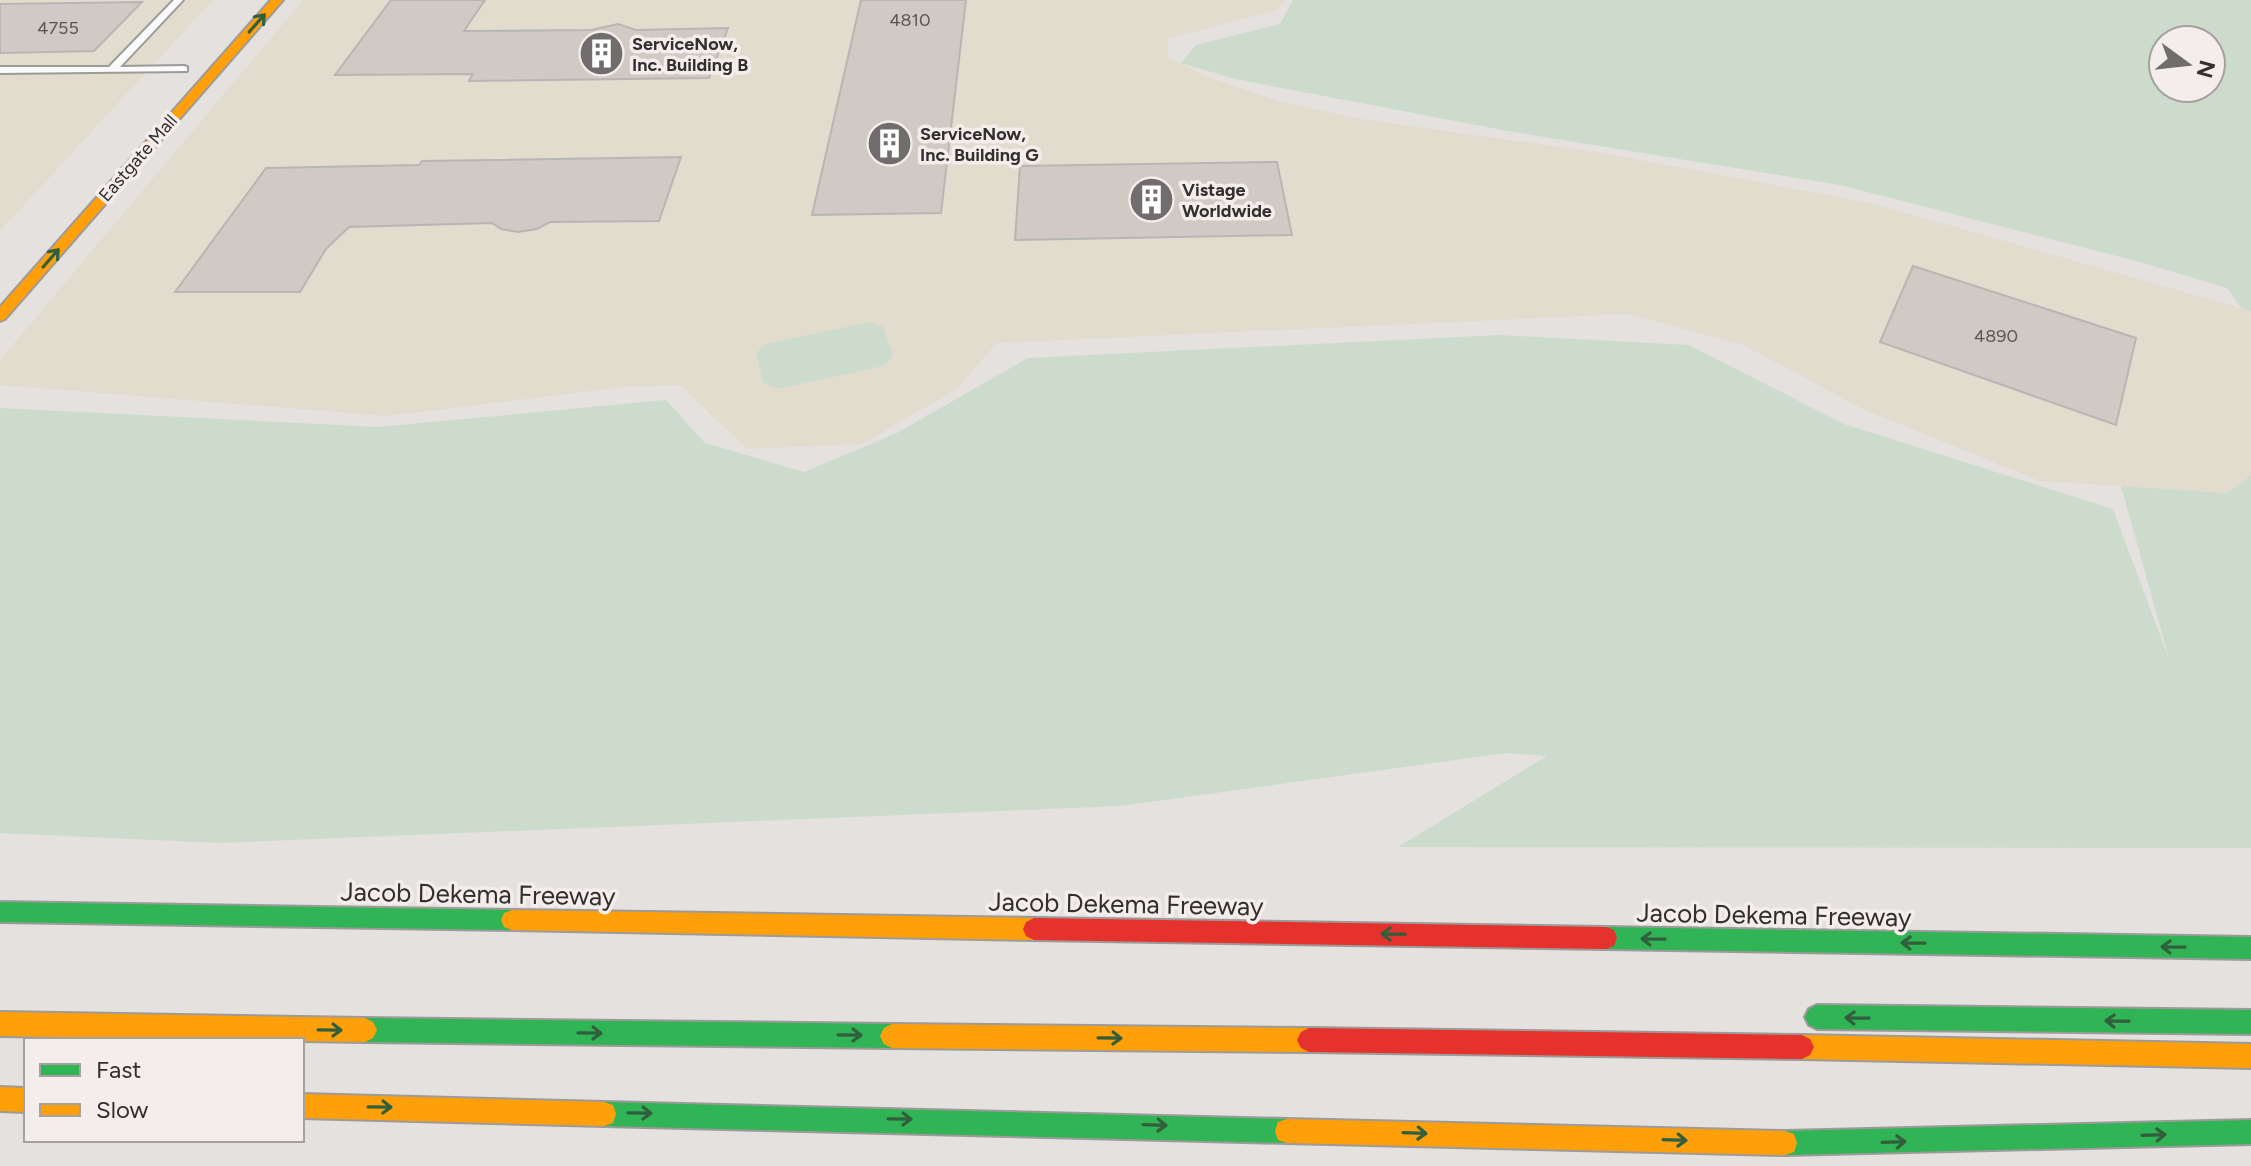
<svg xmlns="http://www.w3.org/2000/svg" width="2251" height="1166" viewBox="0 0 2251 1166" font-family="Figtree,sans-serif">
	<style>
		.commercial { fill: #e2dccf }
		.green { fill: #cddbcd; fill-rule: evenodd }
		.building { fill: #d0c9c4; stroke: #b7b6b4; stroke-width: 2 }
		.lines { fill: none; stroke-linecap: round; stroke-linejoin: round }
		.lane-casing { stroke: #9d9b99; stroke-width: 4 }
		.fast-casing { stroke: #9d9b99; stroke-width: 4 }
		.slow-casing { stroke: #9d9b99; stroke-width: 4 }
		.jam-casing { stroke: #9d9b99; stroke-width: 4 }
		.lane { fill: #fbfafa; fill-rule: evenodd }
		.fast { fill: #30b455; fill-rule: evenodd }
		.slow { fill: #ff9f0a; fill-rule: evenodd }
		.jam { fill: #e5322d; fill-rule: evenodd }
		.oneway { stroke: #315e3c }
		.labels { text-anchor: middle; stroke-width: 7; stroke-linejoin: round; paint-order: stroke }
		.number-label { font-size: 18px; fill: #5a5654 }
		.far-poi-label { font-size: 18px; font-weight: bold; fill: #322f2e; stroke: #f3edeb; text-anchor: start }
		.far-street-label { font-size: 18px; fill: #322f2e; stroke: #f3edeb }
		.near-street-label { font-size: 26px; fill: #322f2e; stroke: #f3edeb }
	</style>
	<rect width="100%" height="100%" fill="#e4e1df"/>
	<g class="commercial">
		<polygon points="0,0 213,0 0,231"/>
		<polygon points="303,0 1286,0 1277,10 1168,39 1168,57 1208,77 1279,101 1361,119 1603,153 1871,203 2251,311 2251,475 2228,493 2040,481 1867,411 1743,345 1628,314 997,343 957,389 862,444 747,449 680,385 623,387 387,416 0,385 0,360"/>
	</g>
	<g class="green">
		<path d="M1293 0H2251V311L2241 308 2227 288 2140 262 1840 185 1513 132 1235 79 1181 63 1196 45 1280 24ZM2211 40V88H2163V40Z"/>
		<polygon points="870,322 883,327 893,356 883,366 778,389 763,383 756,353 766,344"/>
		<polygon points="1500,335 1689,345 1844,424 2113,509 2170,662 2121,486 2228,493 2251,475 2251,848 1398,847 1547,756 1506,753 1120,806 220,843 0,833 0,408 379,427 666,400 705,443 804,472 897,433 1028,358"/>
	</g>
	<g class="building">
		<polygon points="391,0 485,0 464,31 591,30 618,24 636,30 728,28 709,78 469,81 473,74 335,75"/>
		<polygon points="861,0 966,0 941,213 812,215"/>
		<polygon points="142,2 94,51 0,53 0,4"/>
		<polygon points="681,157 659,221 550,222 537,229 518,232 501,229 492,223 349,227 326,249 300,292 175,292 266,168 419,165 422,161"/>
		<polygon points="1277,162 1292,235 1015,240 1020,166"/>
		<polygon points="1913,266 2136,338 2116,425 1880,342"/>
	</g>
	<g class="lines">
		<defs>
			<polygon id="lane" points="174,0 183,0 120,67 184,66 187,67 187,71 0,73 0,67 109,67"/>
			<g id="fast">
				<polygon points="0,902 512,910 520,913 523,920 520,927 512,930 0,922"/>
				<polygon points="1606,927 2251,937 2251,959 1606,949 1598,946 1595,938 1598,930"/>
				<polygon points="1817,1005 2251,1010 2251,1034 1817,1029 1809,1025 1805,1017 1809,1009"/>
				<polygon points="365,1018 892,1024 900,1028 904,1036 900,1044 892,1048 365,1042 357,1038 353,1030 357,1022"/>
				<polygon points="604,1102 1287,1119 1296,1122 1299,1131 1296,1140 1287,1143 604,1126 595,1123 592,1114 595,1105"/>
				<polygon points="2251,1120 2251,1144 1785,1155 1776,1152 1773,1143 1776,1134 1785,1131"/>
			</g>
			<g id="slow">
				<polygon points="271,0 283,0 5,319 0,321 0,307"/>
				<polygon points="512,910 1034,918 1042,922 1045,929 1042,936 1034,940 512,930 504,927 501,920 504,913"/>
				<polygon points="0,1012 365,1018 373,1022 377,1030 373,1038 365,1042 0,1036"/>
				<polygon points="892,1024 1309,1028 1317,1032 1321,1040 1317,1048 1309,1052 892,1048 884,1044 880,1036 884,1028"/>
				<polygon points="1802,1035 2251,1044 2251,1068 1802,1059 1794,1055 1790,1047 1794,1039"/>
				<polygon points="0,1087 26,1088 26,1112 0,1111"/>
				<polygon points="302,1094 604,1102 613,1105 616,1114 613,1123 604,1126 302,1118"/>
				<polygon points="1287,1119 1785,1131 1794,1134 1797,1143 1794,1152 1785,1155 1287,1143 1278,1140 1275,1131 1278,1122"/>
			</g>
			<g id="jam">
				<polygon points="1034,918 1606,927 1614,930 1617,938 1614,946 1606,949 1034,940 1026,936 1023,929 1026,922"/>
				<polygon points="1309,1028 1802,1035 1810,1039 1814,1047 1810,1055 1802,1059 1309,1052 1301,1048 1297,1040 1301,1032"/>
			</g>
		</defs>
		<use href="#lane" class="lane-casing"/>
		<use href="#fast" class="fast-casing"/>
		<use href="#slow" class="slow-casing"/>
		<use href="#jam" class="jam-casing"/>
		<use href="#lane" class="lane"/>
		<use href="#fast" class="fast"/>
		<use href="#slow" class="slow"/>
		<use href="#jam" class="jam"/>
	</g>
	<defs><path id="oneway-shaft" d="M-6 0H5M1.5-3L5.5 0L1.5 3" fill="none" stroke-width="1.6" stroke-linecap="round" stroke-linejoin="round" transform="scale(2)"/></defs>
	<g class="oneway">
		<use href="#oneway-shaft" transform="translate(257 23) rotate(-49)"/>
		<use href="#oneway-shaft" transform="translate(51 258) rotate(-49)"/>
		<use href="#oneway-shaft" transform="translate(1393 934) rotate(-179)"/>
		<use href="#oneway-shaft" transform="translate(1653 939) rotate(-179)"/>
		<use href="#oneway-shaft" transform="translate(1913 943) rotate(-179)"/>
		<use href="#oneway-shaft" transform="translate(2173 947) rotate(-179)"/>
		<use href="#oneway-shaft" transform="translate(1857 1018) rotate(-179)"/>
		<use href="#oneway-shaft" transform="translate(2117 1021) rotate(-179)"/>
		<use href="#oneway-shaft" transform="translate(330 1030) rotate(1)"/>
		<use href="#oneway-shaft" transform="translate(590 1033) rotate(1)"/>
		<use href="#oneway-shaft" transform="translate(850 1035) rotate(1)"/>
		<use href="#oneway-shaft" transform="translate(1110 1038) rotate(1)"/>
		<use href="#oneway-shaft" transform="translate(380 1107) rotate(1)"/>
		<use href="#oneway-shaft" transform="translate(640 1113) rotate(1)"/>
		<use href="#oneway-shaft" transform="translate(900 1119) rotate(1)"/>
		<use href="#oneway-shaft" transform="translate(1155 1125) rotate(2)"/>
		<use href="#oneway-shaft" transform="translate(1415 1133) rotate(2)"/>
		<use href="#oneway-shaft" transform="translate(2154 1135) rotate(-2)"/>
		<use href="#oneway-shaft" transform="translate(1675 1140) rotate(2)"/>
		<use href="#oneway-shaft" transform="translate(1894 1142) rotate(-2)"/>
	</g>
	<defs>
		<symbol id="building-disc" viewBox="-11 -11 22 22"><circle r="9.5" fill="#706d6c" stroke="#f3edeb"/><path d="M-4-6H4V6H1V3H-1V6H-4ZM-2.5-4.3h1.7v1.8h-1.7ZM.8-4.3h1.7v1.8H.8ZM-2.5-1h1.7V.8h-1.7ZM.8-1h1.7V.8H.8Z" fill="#fff"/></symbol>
	</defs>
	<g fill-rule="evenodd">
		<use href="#building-disc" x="576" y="28" width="51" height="51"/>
		<use href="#building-disc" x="864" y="118" width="51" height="51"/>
		<use href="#building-disc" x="1126" y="174" width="51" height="51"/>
	</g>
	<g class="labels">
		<g class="number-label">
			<text x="910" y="26">4810</text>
			<text x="58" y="34">4755</text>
			<text x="1996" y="342">4890</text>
		</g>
		<g class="far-poi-label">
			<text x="632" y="50">ServiceNow,<tspan x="632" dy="21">Inc. Building B</tspan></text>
			<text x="920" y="140">ServiceNow,<tspan x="920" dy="21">Inc. Building G</tspan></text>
			<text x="1182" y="196">Vistage<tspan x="1182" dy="21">Worldwide</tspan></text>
		</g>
		<g class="far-street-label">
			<text transform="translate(138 158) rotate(-49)" y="6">Eastgate Mall</text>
		</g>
		<g class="near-street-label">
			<text transform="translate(478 894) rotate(1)" y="9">Jacob Dekema Freeway</text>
			<text transform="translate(1126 904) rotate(1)" y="9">Jacob Dekema Freeway</text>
			<text transform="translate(1774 915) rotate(1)" y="9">Jacob Dekema Freeway</text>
		</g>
	</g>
	<rect x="24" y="1038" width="280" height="104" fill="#f3edeb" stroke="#a6a19f" stroke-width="2"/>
	<rect x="40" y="1064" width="40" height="12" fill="#30b455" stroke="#a6a19f" stroke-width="2"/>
	<text x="96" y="1078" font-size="24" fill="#322f2e">Fast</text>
	<rect x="40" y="1104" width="40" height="12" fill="#ff9f0a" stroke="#a6a19f" stroke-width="2"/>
	<text x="96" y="1118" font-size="24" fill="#322f2e">Slow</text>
	<g transform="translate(2187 64) rotate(105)"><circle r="38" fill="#f3edeb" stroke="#a6a19f" stroke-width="2"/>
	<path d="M0-6L14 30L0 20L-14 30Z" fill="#706d6c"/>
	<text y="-12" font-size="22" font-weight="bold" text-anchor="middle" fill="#322f2e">N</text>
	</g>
</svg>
